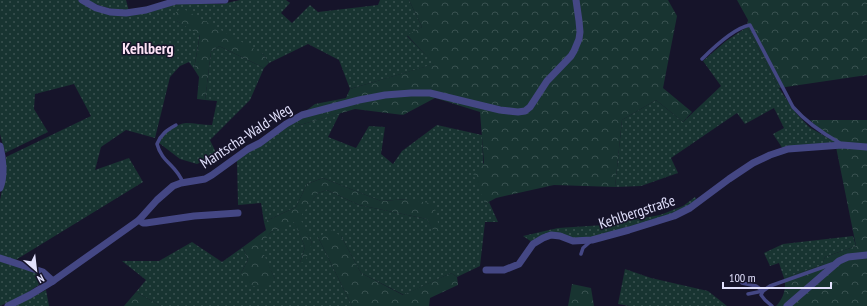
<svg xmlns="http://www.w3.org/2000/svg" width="867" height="306" viewBox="0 0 867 306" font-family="'PT Sans Narrow',sans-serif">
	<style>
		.grass { fill: url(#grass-dots) }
		.forest { fill: url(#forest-crowns) }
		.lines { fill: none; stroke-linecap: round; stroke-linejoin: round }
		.lane { stroke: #444784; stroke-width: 3.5 }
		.street { stroke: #444784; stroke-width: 7 }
		.labels { text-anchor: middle; stroke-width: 3; stroke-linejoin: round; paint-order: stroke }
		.street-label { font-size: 15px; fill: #e1e0fc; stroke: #16142a }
		.neighbourhood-label { font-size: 16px; font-weight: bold; fill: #fce2f5; stroke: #16142a }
	</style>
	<defs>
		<pattern id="grass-dots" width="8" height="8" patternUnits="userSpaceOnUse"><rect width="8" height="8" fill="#183431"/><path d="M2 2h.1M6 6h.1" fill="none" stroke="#395150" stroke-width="1.8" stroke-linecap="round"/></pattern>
		<pattern id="forest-crowns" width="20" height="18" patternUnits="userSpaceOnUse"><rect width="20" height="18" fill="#183431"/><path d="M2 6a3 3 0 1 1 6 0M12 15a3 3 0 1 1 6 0" fill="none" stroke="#395150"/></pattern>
	</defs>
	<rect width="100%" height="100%" fill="#16142a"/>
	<g class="grass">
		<polygon points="0,0 78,0 83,3 115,15 184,3 222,4 240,0 286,0 290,3 281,13 292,23 310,5 318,12 378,5 380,0 409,0 422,27 407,36 435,64 350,89 339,60 308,44 269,63 263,54 175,20 200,34 194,69 189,62 180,66 170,77 155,138 126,130 101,147 95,170 129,158 143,182 14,261 0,256 0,200 5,176 6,157 91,116 74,84 35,94 34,109 48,132 5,153 0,134"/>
		<path d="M87 0H126L129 11C114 10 100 7 87 0Z"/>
		<polygon points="747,27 779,88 796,113 809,127 828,138 832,143 783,149 773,134 784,128 774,108 745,124 737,113 671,158 678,173 641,186 615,187 622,120 656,100 683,122 721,86 703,61 726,41"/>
		<path d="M219 46 264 68 250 100 210 140 217 155 197 164 180 159 159 143C163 133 175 124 186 123 194 123 203 125 212 125L217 101 205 100 211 52Z"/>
		<polygon points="340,113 328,137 356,148 369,126 385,127 381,154 393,164 402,151 437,125 482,135 485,204 489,202 498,222 485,222 480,266 457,277 451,273 404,295 361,273 341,236 318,237 352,306 161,306 136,292 146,280 122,261 159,261 192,242 222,262 243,247 248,260 241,273 275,279 259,246 271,232 294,221 305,247 300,263 312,243 299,217 318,193 327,190 359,205 427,219 434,231 439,232 408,199 381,201 323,178 307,184 296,207 264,222 261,203 238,205 237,160 295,119 300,125"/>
		<polygon points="695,197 697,200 670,216 590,238 573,239 557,233 532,242 523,236 558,228 604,225 660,215 683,206"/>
		<polygon points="853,236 856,246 825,257 822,265 784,278 779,263 770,266 764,253 783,244"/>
		<polygon points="0,261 38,273 43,278 43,282 24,295 0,306"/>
		<polygon points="625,269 651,278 708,291 727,306 629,306 618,304"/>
		<polygon points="46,290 49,306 15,306"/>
	</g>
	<g class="forest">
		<polygon points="409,0 668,0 677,16 663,88 692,112 683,122 656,100 622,120 615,187 554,185 496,198 485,204 473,173 484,163 480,112 435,98 403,115 355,109 300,125 295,119 315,104 346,98 350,89 434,64 407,35 422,27"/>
		<polygon points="737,0 867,0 867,75 779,88 747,27 748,20"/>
		<polygon points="182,8 263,54 269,63 264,68 219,46 211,52 205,100 197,99 199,77 194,69 200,35 175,20 176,12"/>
		<path d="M810 120H867V306H776C783 299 787 288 784 278L822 265 825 257 856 246 836 147Z"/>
		<polygon points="323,178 381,201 408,199 434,204 440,232 434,232 427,219 359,205 327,190 318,193 300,217 312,243 305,262 300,263 305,247 294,222 271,232 260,246 275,279 267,288 245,285 241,273 248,260 243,247 266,230 264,222 296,207 307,184"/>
		<polygon points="331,230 341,236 361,273 403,295 451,273 457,277 458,285 430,298 429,306 352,306 318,237"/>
		<polygon points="572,284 591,288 594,306 568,306"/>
		<polygon points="136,292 161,306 124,306"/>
	</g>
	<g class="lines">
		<g class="lane">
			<path d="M702 59C713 48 734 28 750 25L793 107C806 122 822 133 840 143"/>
			<path d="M176 125C167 130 161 134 157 144 162 163 177 165 183 183"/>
			<polyline points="581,254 583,248 591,241"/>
			<polyline points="742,283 756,286 763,291 748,294"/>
			<polyline points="772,306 765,300 761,295 763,291 770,286 832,264"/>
		</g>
		<g class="street">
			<polyline points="82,0 96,8 110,12 126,13 146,10 176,1 225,0"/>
			<path d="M0 146C3 158 5 176 0 188"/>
			<polyline points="139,220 143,223 146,223 194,216 238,213"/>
			<polyline points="0,258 43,272 53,281"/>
			<polyline points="486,270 504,270 519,264 533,244 543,238 551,235 560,236 573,241 592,240 629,230 674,216 690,208 729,179 753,163 770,155 788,149 842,145 867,147"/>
			<polyline points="8,306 30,295 53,281 139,220 157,200 173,186 181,183 205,179 212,175 248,149 260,143 286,124 302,115 359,100 385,95 411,93 430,93 500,110 518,112 525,111 530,107 547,81 571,56 574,51 579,39 580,32 579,21 576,0"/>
			<polyline points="787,306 839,261 848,257 867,255"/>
		</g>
	</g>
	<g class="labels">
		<g class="street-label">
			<text transform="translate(246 136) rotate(-33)" y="5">Mantscha-Wald-Weg</text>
			<text transform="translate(637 212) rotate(-18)" y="5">Kehlbergstraße</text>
		</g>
		<g class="neighbourhood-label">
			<text x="148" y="54">Kehlberg</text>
		</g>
	</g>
	<g transform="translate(36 270) rotate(152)" stroke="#16142a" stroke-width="3" paint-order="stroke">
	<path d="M0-3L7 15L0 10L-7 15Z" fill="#e1e0fc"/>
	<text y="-6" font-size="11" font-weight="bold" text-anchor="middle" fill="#e1e0fc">N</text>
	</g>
	<path d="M723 282v6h108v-6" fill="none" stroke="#e1e0fc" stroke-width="2"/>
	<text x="729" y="282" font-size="12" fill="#e1e0fc" stroke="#16142a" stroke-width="3" paint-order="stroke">100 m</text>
</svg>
